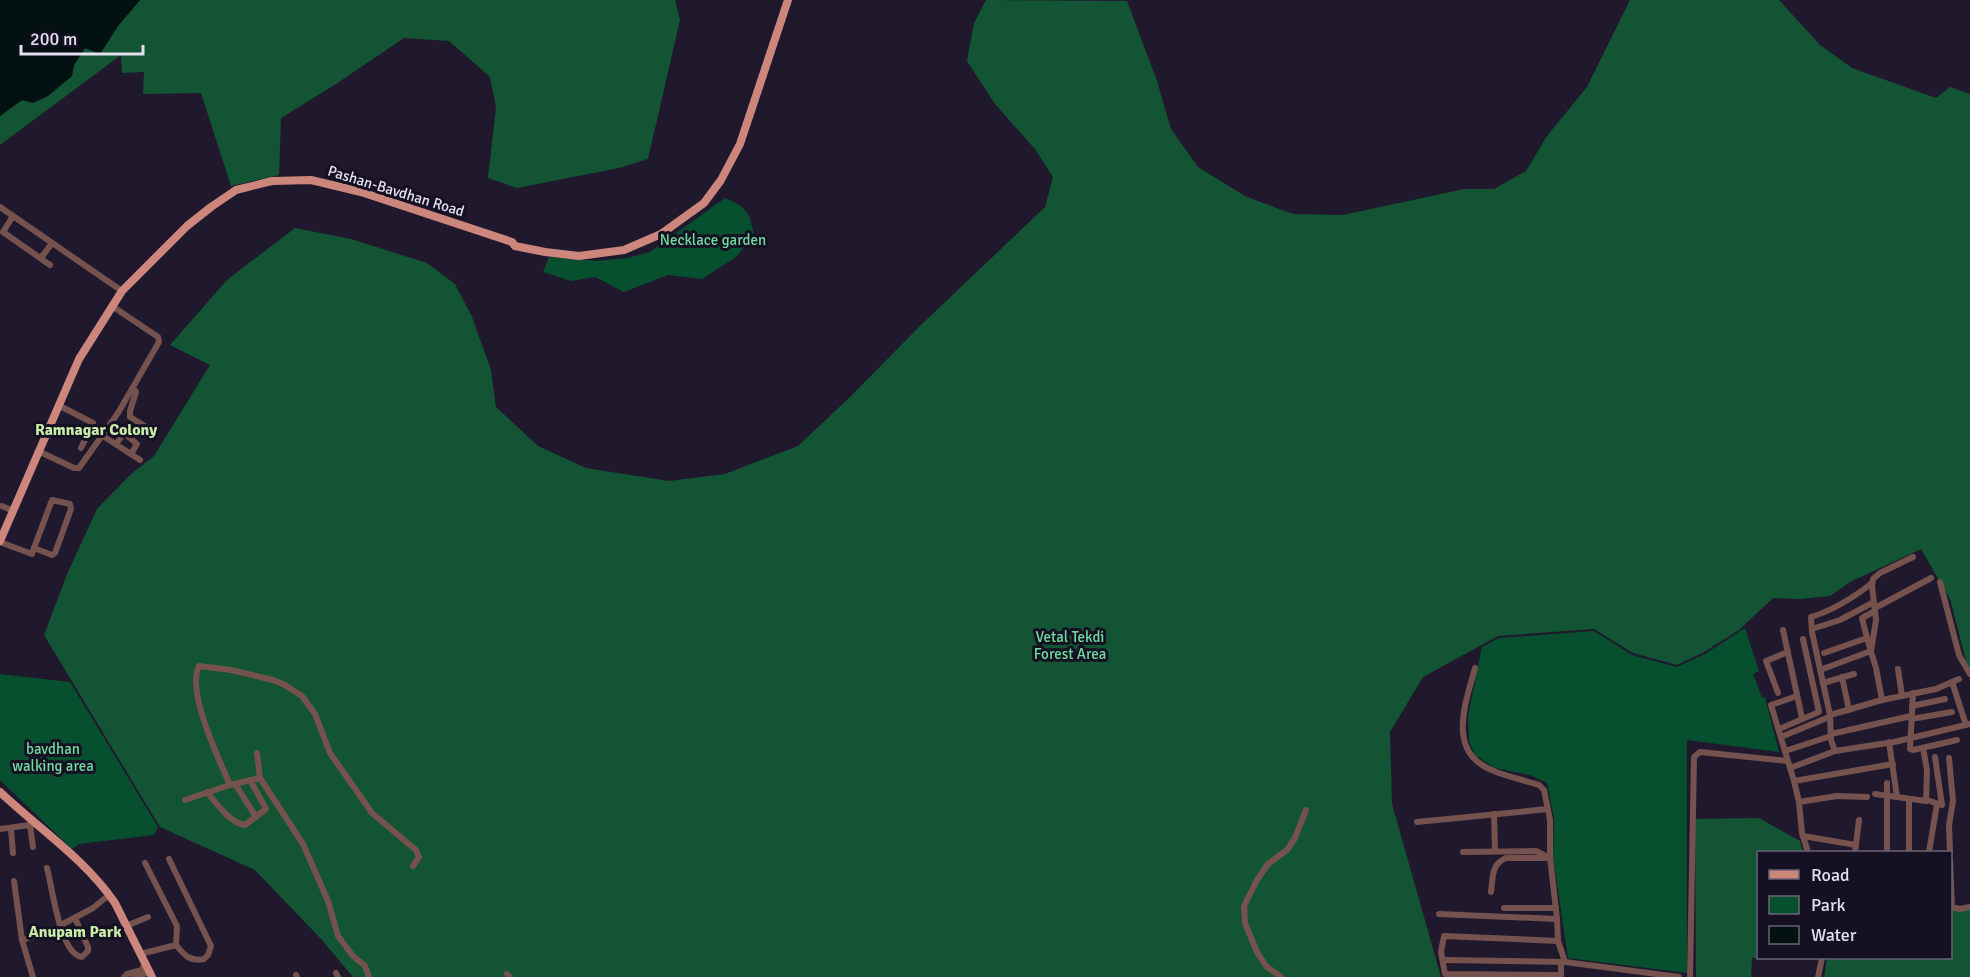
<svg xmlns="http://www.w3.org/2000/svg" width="1970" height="977" viewBox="0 0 1970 977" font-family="Signika,sans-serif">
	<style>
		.green { fill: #06502f }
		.forest { fill: #135434 }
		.water { fill: #031112 }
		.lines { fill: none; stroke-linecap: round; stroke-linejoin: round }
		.minor { stroke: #75524d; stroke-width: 6 }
		.major { stroke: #cd867c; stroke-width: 8 }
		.labels { text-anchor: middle; stroke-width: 6; stroke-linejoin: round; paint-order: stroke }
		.street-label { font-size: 15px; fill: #e4e0ef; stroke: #161023 }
		.park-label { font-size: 15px; fill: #6fde9f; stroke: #161023 }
		.neighbourhood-label { font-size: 16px; font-weight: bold; fill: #c9eea8; stroke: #161023 }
	</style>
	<rect width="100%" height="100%" fill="#20192d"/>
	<g class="green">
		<path d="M725 198C747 207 750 213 754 235L736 257 702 279 668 275 624 292 595 277 571 281 543 272 549 257 597 261 627 258 650 252Z"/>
		<polygon points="1745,628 1759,671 1753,674 1762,698 1765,697 1779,752 1687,740 1687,973 1568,958 1553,857 1554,818 1547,783 1530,775 1495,768 1475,755 1469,741 1468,716 1482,647 1499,638 1594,631 1632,655 1677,667 1705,654"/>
		<polygon points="0,674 70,682 158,827 154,835 79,844 72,849 0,780"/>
	</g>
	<g class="forest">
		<polygon points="140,0 675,0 680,20 648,159 619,168 517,188 488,178 496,107 490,77 449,41 404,38 336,84 281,118 279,175 231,186 201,93 143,94 144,72 122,73 121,55 0,145 0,116 13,105 72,76 74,65 85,48 100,54 118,26"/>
		<polygon points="986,0 1127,1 1157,81 1171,129 1198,167 1245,196 1293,214 1343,215 1464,189 1494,189 1526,171 1547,136 1587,87 1630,0 1779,0 1820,45 1852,68 1936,98 1950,87 1970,94 1970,676 1950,599 1921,549 1850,582 1830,596 1800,599 1773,598 1739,630 1704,652 1677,665 1633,653 1594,629 1498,636 1423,677 1390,732 1392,804 1441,977 353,977 322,940 255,870 160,827 44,635 67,574 97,509 130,475 154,456 210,365 170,345 227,280 295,228 351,239 427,263 455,284 472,317 491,370 496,407 538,446 586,468 669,481 725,474 798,446 849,398 921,325 1045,207 1053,177 1035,149 995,104 967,61 974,23"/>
		<polygon points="1759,818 1800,841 1803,852 1758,852 1758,958 1771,958 1752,958 1751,977 1696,977 1695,819"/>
		<polygon points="1970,908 1970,977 1824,977 1827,958 1950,958 1951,909"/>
	</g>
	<polygon class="water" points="0,0 140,0 118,26 100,54 85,48 74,65 72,76 48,96 33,103 22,100 0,116"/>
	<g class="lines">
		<g class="minor">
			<polyline points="0,207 122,291"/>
			<polyline points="13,216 3,232 50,265"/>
			<polyline points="41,258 52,243"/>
			<polyline points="133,388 136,392 130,411 130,417 148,428 156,427"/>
			<polyline points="58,405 93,423 81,448"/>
			<polyline points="103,436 140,460"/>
			<polyline points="116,444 124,433 137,444 131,454"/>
			<polyline points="38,451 74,468 79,468 118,413 159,342 158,337 112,306"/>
			<polygon points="52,500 70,504 71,509 55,553 52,555 34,548"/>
			<polyline points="2,506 13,511"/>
			<polyline points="0,542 32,554 34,548"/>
			<polyline points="1940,582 1959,655 1970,674"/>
			<polyline points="1875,608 1931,578"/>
			<polyline points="1812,629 1840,620 1874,602"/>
			<polyline points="1783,630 1802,718"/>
			<polyline points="1867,638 1862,618 1875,611"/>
			<polyline points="1824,653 1867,638 1876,668 1882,700"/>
			<path d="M1475 668C1465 705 1446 753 1494 771 1508 777 1524 780 1539 785L1544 790 1550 820V857L1557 919 1558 941 1565 962 1679 977"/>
			<polyline points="1898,669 1902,696"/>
			<polyline points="1820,670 1871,651 1876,620 1872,586 1873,579 1880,573 1913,557"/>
			<polyline points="1842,677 1849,710"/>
			<polyline points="1952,682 1966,725"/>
			<polyline points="1823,683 1854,674"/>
			<polyline points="1778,693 1766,661 1788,652"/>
			<polyline points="1913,693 1910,749 1913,750 1957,740"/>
			<polyline points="1797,696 1771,705 1794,781 1799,802 1802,833 1808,852"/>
			<polyline points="1912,706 1945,699"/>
			<polyline points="1830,715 1882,700 1936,689 1959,679"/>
			<polyline points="1911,719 1952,712"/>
			<polyline points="1779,729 1819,712 1803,639"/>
			<polyline points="1831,734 1911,716"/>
			<polyline points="1781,737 1829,717"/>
			<polyline points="1889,742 1897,797"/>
			<polyline points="1785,751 1831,736"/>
			<path d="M1835 751 1831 740 1830 715 1812 632 1811 617C1834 610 1853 598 1872 583"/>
			<polyline points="257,753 260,778 303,844 328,901 338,936 353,956 365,966 369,977"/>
			<polyline points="1949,758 1953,801 1949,825 1950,852"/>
			<polyline points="1790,768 1835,751 1894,742 1970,724"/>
			<path d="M260 778 230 785C219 759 186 692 199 666L231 670 273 680 285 685 302 696 315 714 330 753 372 813 416 850 419 857 413 866"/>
			<polyline points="1794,781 1893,764"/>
			<polyline points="1887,783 1887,852"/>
			<polyline points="235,784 256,817"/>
			<path d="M207 792C216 803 230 823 245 825L266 809 250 780"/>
			<polyline points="1875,794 1926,801 1927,770 1923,748"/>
			<polyline points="1909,799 1909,852"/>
			<polyline points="185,800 230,785"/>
			<polyline points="1927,800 1942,805 1935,757"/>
			<polyline points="1799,802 1837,796 1867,797"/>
			<polyline points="1494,814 1495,851"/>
			<polyline points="1417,822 1548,809"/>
			<polyline points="30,825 33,847"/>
			<polyline points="0,829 37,824"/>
			<polyline points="11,829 13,853"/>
			<polyline points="1803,836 1856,845"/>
			<polyline points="1463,852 1536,851 1550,858"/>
			<polyline points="1855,852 1859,820"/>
			<polyline points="1929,852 1937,804"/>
			<polyline points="1950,860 1952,907"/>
			<path d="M145 863 177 926 176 945C184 955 190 962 204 959L208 955 211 946 169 859"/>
			<path d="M47 868C52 886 60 955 82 957L88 951V947L75 918"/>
			<polyline points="14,881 22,940 33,977"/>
			<path d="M1491 892C1493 878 1491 864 1506 858H1547"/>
			<polyline points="1951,907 1960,909 1970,907"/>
			<polyline points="1504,908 1556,908"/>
			<polyline points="1439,914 1557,919"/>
			<polyline points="61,925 93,908 109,895"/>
			<polyline points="126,926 148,917"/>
			<polyline points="22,940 62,927"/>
			<polyline points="1558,941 1444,936 1441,952 1445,974 1561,975 1561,962"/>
			<polyline points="140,954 176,945"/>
			<polyline points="1443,960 1564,962"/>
			<polyline points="336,973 338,977"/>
			<polyline points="507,974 510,977"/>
			<polyline points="296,975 297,977"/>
			<polyline points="124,977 127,974 142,970 145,963"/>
			<polyline points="133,977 150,972"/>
			<polyline points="1281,977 1266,966 1257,952 1245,923 1244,906 1257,880 1268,864 1287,850 1295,838 1306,810"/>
			<polyline points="1690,977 1694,757 1700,752 1787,761"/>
			<polyline points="1818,977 1822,958"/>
		</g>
		<g class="major">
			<polyline points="0,541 79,359 122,291 187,226 211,207 236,190 272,181 311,180 361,192 512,242 515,246 545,252 579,256 624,250 661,234 704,203 721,180 740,144 788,0"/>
			<path d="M0 792C38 828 85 859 115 903L152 977"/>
		</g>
	</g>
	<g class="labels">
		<g class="street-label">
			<text transform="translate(396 191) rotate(17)" y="5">Pashan-Bavdhan Road</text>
		</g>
		<g class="park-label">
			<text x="713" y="245">Necklace garden</text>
			<text x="1070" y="642">Vetal Tekdi<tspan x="1070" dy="17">Forest Area</tspan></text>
			<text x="53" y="754">bavdhan<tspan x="53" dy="17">walking area</tspan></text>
		</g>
		<g class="neighbourhood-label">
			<text x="96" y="435">Ramnagar Colony</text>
			<text x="75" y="937">Anupam Park</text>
		</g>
	</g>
	<rect x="1757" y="851" width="195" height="108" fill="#161023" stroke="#686375" stroke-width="1.5"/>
	<rect x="1769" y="870" width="30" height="9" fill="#cd867c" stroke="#686375" stroke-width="1.5"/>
	<text x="1811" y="881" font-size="18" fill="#e4e0ef">Road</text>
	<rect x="1769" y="896" width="30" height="18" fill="#06502f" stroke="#686375" stroke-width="1.5"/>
	<text x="1811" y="911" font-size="18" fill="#e4e0ef">Park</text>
	<rect x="1769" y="926" width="30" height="18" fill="#031112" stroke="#686375" stroke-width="1.5"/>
	<text x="1811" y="941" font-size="18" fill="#e4e0ef">Water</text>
	<path d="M21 45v9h122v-9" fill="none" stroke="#e4e0ef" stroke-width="3"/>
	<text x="30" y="45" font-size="18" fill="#e4e0ef" stroke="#161023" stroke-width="4.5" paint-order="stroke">200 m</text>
</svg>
